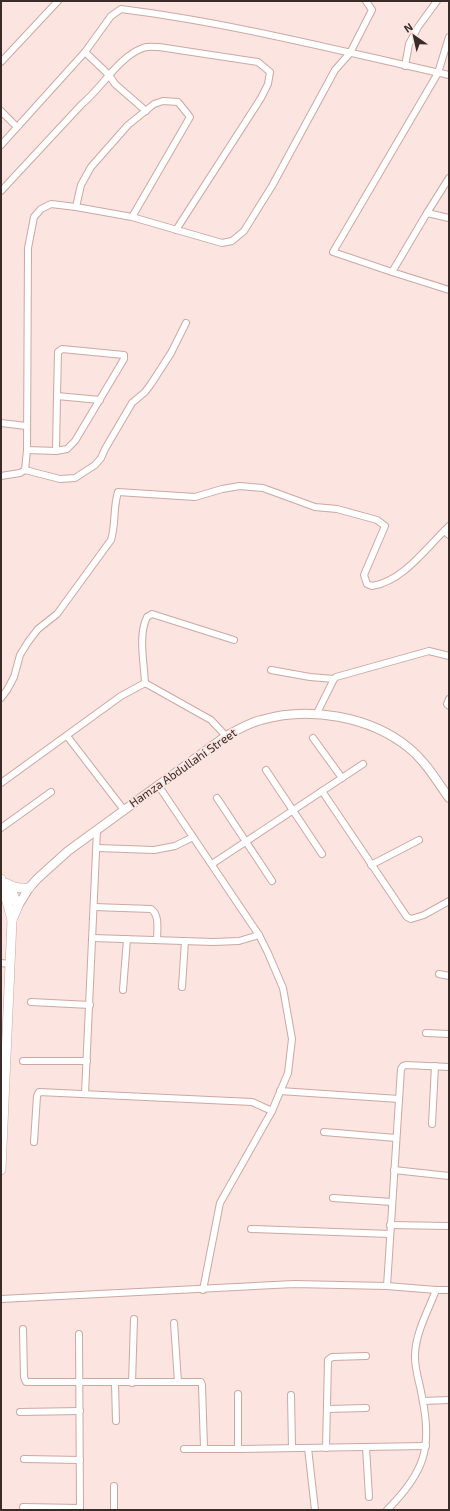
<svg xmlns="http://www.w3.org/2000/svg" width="450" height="1511" viewBox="0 0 450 1511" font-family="'Exo 2',sans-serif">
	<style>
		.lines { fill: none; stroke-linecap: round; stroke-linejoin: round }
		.minor-casing { stroke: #cca8a1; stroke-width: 8 }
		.tertiary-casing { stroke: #cca8a1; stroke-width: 10 }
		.secondary-casing { stroke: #cca8a1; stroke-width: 10 }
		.minor { stroke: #fff; stroke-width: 6 }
		.tertiary { stroke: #fff; stroke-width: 8 }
		.secondary { stroke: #fff; stroke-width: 9 }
		.labels { text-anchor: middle; stroke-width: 3.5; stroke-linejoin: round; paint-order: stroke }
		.street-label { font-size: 12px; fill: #392b28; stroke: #fce4e0 }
	</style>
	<rect width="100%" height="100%" fill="#fce4e0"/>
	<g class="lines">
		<defs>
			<g id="minor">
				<polyline points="85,52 109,75 115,84 146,111"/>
				<polyline points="1,62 58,1"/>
				<polyline points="405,66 409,44 418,27 437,1"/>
				<polyline points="1,111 17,127"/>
				<path d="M1 145 85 52 111 16 121 9C232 23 340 51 449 75"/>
				<path d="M1 191 82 104C102 88 118 57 143 48 148 46 154 47 159 47L258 62 270 72 268 84 261 98 176 230"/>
				<polyline points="76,207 81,185 91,167 128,125 154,104 163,101 178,102 190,117 132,217"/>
				<polyline points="427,213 449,178"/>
				<polyline points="449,218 427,213 392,272 449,290"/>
				<polyline points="392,272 333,252 438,73 449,37"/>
				<polyline points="1,423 26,426"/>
				<polyline points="27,450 56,451 67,449 75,441 124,359 124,355 62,349 58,352 57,396"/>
				<polyline points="56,451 57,396 100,400"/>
				<polyline points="25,470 60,479 75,478 95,465 101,458 105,449 132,403 145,392 151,384 171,353 186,323"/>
				<polyline points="1,476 20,473 25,470 27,450 28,248 34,217 41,209 51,204 76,207 132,217 222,243 232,241 244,231 272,186 335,70 350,53 372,10 366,1"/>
				<polyline points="449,526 444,531 449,535"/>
				<polyline points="271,670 310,677 334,679 336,677 429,651 449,656"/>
				<path d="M145 683C144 662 138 635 147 617L152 614 234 640"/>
				<polyline points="145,683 211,720 226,736"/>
				<path d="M1 698 7 690 14 677 20 655 28 642 38 629 57 614 111 540C116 524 113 508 118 492L195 497 222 489 240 486 263 488 315 507 337 509 377 520 385 526 364 575 367 584 372 586C402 581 423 552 444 531"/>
				<polyline points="449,699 447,704 449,706"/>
				<polyline points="317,713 334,679"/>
				<polyline points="67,736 124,810"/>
				<polyline points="313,738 342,778"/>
				<polyline points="266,770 322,854"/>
				<polyline points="1,783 121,696 145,683"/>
				<polyline points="158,785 259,935 268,953 283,988 292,1039 288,1073 272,1111 220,1203 203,1290"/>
				<polyline points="322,791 407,917 411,919 424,915 449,901"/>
				<polyline points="217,798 272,881"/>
				<polyline points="1,828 51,792"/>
				<polyline points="97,848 154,850 175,846 193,837"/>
				<polyline points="212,864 363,764"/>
				<polyline points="371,865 419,840"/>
				<path d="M94 907 151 909C160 915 157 930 157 940"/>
				<polyline points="93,938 213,942 239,941 259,935"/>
				<polyline points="1,963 9,964"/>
				<polyline points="439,974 449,976"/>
				<polyline points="182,987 185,941"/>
				<polyline points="123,990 127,939"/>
				<polyline points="31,1002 90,1005"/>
				<polyline points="426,1033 449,1034"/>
				<polyline points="23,1061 87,1061"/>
				<polyline points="280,1091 399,1099"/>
				<polyline points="85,1094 97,830"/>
				<polyline points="432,1124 435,1066"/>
				<polyline points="324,1132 396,1138"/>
				<polyline points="34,1142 37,1096 39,1092 252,1102 272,1111"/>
				<polyline points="394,1170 449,1176"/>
				<polyline points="333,1198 392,1202"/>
				<polyline points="390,1225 449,1226"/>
				<polyline points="251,1229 390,1234"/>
				<polyline points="387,1286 401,1069 403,1066 406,1065 449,1067"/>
				<polyline points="1,1299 294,1284 387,1286 436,1290 449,1290"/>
				<polyline points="174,1323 178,1382"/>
				<polyline points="23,1329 24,1377 26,1382 201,1382 202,1385 204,1448"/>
				<polyline points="79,1334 80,1510"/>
				<polyline points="115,1383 116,1421"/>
				<polyline points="132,1383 134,1319"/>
				<polyline points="291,1395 292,1448"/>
				<polyline points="423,1401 449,1400"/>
				<polyline points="327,1409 366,1408"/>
				<polyline points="20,1412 80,1411"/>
				<polyline points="366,1447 369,1497"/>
				<polyline points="308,1448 315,1510"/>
				<polyline points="326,1448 328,1360 332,1357 366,1356"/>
				<polyline points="184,1449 238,1449 426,1446"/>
				<polyline points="238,1449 238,1394"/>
				<polyline points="24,1459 80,1460"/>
				<polyline points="23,1507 80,1508"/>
				<polyline points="114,1510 114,1486"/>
				<path d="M387 1510C424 1473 433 1448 422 1397 420 1383 414 1368 415 1354 416 1332 428 1311 436 1290"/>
			</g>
			<path id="tertiary" d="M18 906 29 888 37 879 68 851 226 736C237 730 249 723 261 720 309 706 370 716 409 748 425 761 437 781 449 798"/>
			<g id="secondary">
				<polyline points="1,879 12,920 1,1170"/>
				<path d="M6 883C14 888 21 889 29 888"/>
				<polyline points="9,885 18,906 12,920"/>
			</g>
		</defs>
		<use href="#minor" class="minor-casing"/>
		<use href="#tertiary" class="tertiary-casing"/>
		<use href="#secondary" class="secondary-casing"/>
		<use href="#minor" class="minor"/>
		<use href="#tertiary" class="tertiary"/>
		<use href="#secondary" class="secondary"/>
	</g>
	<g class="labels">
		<g class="street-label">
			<text transform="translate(183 768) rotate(-35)" y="4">Hamza Abdullahi Street</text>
		</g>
	</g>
	<rect width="450" height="1511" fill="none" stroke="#392b28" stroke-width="4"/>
	<g transform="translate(414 36) rotate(326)" stroke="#fce4e0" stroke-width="3" paint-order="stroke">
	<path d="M0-3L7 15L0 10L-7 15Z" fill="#392b28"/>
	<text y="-6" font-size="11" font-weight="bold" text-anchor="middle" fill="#392b28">N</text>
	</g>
</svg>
